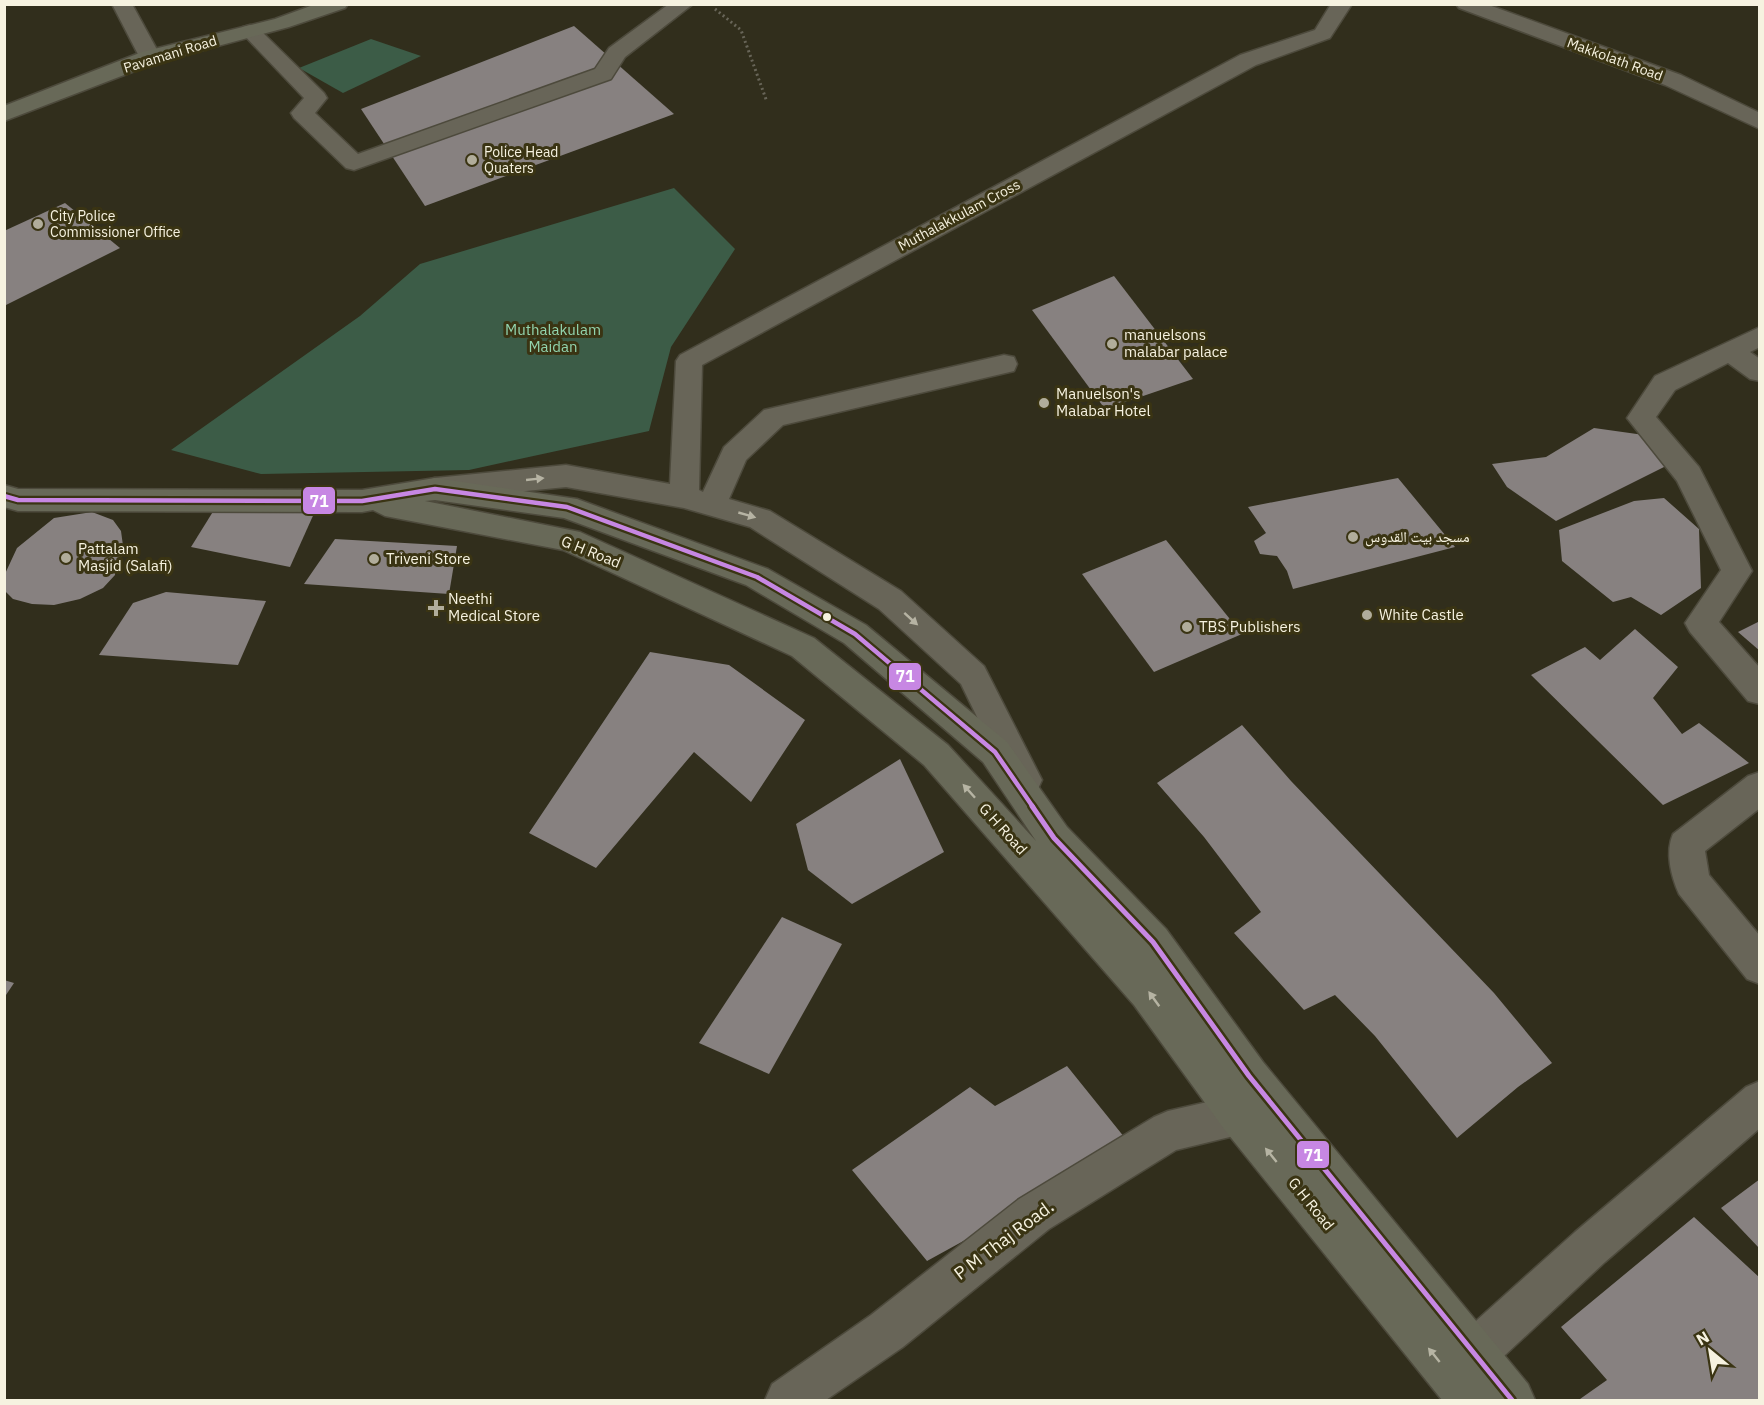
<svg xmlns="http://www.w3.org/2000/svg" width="1764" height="1405" viewBox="0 0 1764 1405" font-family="'IBM Plex Sans','Noto Naskh Arabic',sans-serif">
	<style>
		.green { fill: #3c5c47 }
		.building { fill: #878180 }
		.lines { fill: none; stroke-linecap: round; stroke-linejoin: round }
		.minor-casing { stroke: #4d4a3c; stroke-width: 3 }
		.major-casing { stroke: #4d4a3c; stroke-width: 3 }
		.path { stroke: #686558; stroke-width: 3; stroke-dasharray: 2 3; stroke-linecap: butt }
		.minor { fill: #686558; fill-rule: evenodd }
		.major { fill: #686958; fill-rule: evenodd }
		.bus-1-far1-casing { stroke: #3a3413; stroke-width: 9 }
		.bus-1-casing { stroke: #3a3413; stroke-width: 10 }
		.bus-1-far1 { stroke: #c787e3; stroke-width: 4.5 }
		.bus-1 { stroke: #c787e3; stroke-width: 5 }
		.oneway { fill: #b6b3a3 }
		.oneway2 { fill: #b6b4a3 }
		.poi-dot { fill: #b1ad9b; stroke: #3a3413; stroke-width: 2 }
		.bus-dot { fill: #f6f2e0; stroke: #3a3413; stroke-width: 2 }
		.labels { text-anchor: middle; stroke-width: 6; stroke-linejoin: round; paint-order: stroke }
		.far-street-label { font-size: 14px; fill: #f6f2e0; stroke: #3a3413 }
		.far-poi-label { font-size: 14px; fill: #f6f2e0; stroke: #3a3413; text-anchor: start }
		.park-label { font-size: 15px; fill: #92d5af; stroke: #3a3413 }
		.poi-label { font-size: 15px; fill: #f6f2e0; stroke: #3a3413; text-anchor: start }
		.street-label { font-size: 15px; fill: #f6f2e0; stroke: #3a3413 }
		.near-street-label { font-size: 18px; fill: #f6f2e0; stroke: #3a3413 }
		.line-badge { stroke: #3a3413; stroke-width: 2 }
		.badge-label { font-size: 16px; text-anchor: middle; font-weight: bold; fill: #fff }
	</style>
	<rect width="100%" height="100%" fill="#312e1c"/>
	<g class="green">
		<polygon points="371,39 421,56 343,93 299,68"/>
		<polygon points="674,188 735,249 671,347 649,431 469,470 261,474 171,450 360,316 420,264"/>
	</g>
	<g class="building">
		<polygon points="574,26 674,114 425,206 361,109"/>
		<polygon points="65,203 120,248 4,306 4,231"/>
		<polygon points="1114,276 1193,379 1105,409 1032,310"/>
		<polygon points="1594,428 1644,435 1666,466 1556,521 1507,487 1492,464 1546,457"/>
		<polygon points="1398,478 1455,547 1293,589 1287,571 1277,556 1260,554 1254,541 1266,533 1248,507"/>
		<polygon points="1664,498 1699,529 1701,588 1661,615 1631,597 1613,602 1562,561 1559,530 1634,501"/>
		<polygon points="316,509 290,567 191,547 214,510"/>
		<polygon points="92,512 113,520 121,531 124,553 116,565 115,575 103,588 80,599 54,605 32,604 13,599 4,590 4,576 17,548 54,518"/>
		<polygon points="335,539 457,546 449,594 304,584"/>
		<polygon points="1166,540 1242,634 1154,672 1082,574"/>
		<polygon points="166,592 266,601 238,665 99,655 133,603"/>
		<polygon points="1760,621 1760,651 1738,632"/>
		<polygon points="1635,629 1678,667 1653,698 1682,734 1699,723 1749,763 1663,805 1531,675 1585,647 1600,660"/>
		<polygon points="650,652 729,665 805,720 751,802 694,752 596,868 529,833"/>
		<polygon points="1242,725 1291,781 1494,993 1552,1063 1518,1087 1457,1138 1375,1036 1335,995 1304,1010 1234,933 1261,912 1204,837 1157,783"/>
		<polygon points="900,759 944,852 852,904 808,870 796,824"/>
		<polygon points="782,917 842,944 769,1074 699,1043"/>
		<polygon points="4,980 14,983 4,998"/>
		<polygon points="1067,1066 1133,1148 927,1261 852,1170 970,1087 995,1106"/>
		<polygon points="1760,1179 1760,1249 1721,1208"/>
		<polygon points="1694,1217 1760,1278 1760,1400 1582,1400 1580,1399 1607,1380 1561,1327"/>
	</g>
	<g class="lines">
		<defs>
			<g id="minor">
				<polygon points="112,4 132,4 161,57 158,62 150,63 142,62"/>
				<polygon points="669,4 693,4 625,57 611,79 354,170 346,168 294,118 291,113 304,98 240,31 243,27 250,25 257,27 324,93 327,98 315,113 358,154 595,69 609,48"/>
				<polygon points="1331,4 1352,4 1330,38 1256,65 702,365 699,490 703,492 724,447 764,410 1004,355 1014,357 1017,364 1014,371 783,425 746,460 729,499 770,511 901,591 984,666 1042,780 1037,791 1025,795 1013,791 961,684 879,609 750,527 684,508 566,487 435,500 425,497 420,489 425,481 435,478 566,465 670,484 676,361 680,355 1240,55 1315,30"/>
				<polygon points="1456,4 1486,4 1681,75 1760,113 1760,129 1665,85 1459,8"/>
				<polygon points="1760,327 1760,347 1750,352 1760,359 1760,381 1750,379 1728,363 1675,390 1656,417 1699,467 1752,571 1719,622 1760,668 1760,704 1748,701 1690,632 1685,623 1721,570 1677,481 1627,418 1655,376"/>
				<path d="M1760 772V808L1705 851 1709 875 1760 936V984L1747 979 1679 894C1671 876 1665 852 1673 834L1748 776Z"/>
				<polygon points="1760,1081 1760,1128 1605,1262 1489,1370 1478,1389 1462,1396 1446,1389 1439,1373 1457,1338 1575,1232 1746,1087"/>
				<polygon points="1238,1095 1252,1101 1258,1115 1252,1129 1238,1135 1176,1150 1049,1229 903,1347 826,1400 765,1400 772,1384 871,1315 1019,1199 1154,1117 1168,1111"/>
			</g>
			<g id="major">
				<polygon points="316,4 348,4 345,8 289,27 158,62 4,121 4,106 142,52 275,19"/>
				<path d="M435 478 577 499 768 569 866 625 1007 742 1067 827 1166 929 1263 1062 1528 1384 1535 1400H1442L1224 1129 1134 1005 924 765 792 656 563 550 385 516 373 510 362 512 18 511 4 507V485L18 489 362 490ZM435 500 564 518 746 585 844 643 983 762 1036 841 948 745 814 638 580 532 425 501Z"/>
			</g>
		</defs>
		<use href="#minor" class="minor-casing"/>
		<use href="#major" class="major-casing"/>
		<polyline class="path" points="715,9 741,30 767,102"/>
		<use href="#minor" class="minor"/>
		<use href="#major" class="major"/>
		<defs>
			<polyline id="bus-1-far1" points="4,496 18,500 362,501 435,489 567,507 757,577 855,634 995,752 1033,807"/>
			<polyline id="bus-1" points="1032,806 1054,838 1153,942 1249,1076 1512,1400"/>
		</defs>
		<use href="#bus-1-far1" class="bus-1-far1-casing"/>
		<use href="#bus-1" class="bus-1-casing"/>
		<use href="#bus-1-far1" class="bus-1-far1"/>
		<use href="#bus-1" class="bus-1"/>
	</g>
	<defs><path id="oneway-solid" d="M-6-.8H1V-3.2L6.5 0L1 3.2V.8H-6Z" transform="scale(1.5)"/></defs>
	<g class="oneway">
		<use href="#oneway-solid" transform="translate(535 479) rotate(-6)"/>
		<use href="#oneway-solid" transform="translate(747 515) rotate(16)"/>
		<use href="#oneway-solid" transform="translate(911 619) rotate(42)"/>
	</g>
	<g class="oneway2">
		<use href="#oneway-solid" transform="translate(969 791) rotate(-132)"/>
		<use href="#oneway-solid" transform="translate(1154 999) rotate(-126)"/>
		<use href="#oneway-solid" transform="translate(1271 1155) rotate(-129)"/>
		<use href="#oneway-solid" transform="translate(1434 1355) rotate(-129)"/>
	</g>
	<g class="poi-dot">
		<circle cx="472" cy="160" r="6"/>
		<circle cx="38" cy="224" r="6"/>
		<circle cx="1112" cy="344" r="6"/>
		<circle cx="1044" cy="403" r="6"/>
		<circle cx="1353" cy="537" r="6"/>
		<circle cx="66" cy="558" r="6"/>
		<circle cx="374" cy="559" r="6"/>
		<path d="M433 599h6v6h6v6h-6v6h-6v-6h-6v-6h6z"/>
		<circle cx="1367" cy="615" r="6"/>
		<circle cx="1187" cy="627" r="6"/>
	</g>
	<circle class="bus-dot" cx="827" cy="617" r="5"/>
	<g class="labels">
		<g class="far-street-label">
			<text transform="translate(170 54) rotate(-17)" y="5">Pavamani Road</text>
			<text transform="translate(1615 59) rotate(20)" y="5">Makkolath Road</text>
			<text transform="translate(959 215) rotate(-28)" y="5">Muthalakkulam Cross</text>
		</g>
		<g class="far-poi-label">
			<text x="484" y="157">Police Head<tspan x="484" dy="16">Quaters</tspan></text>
			<text x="50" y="221">City Police<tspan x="50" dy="16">Commissioner Office</tspan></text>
		</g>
		<g class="park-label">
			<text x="553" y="335">Muthalakulam<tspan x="553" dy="17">Maidan</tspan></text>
		</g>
		<g class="poi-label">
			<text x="1124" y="340">manuelsons<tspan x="1124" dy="17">malabar palace</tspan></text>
			<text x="1056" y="399">Manuelson's<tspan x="1056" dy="17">Malabar Hotel</tspan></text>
			<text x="1365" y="542">مسجد بیت القدوس</text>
			<text x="78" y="554">Pattalam<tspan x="78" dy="17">Masjid (Salafi)</tspan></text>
			<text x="386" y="564">Triveni Store</text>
			<text x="448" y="604">Neethi<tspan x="448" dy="17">Medical Store</tspan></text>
			<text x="1379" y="620">White Castle</text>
			<text x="1199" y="632">TBS Publishers</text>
		</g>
		<g class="street-label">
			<text transform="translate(591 552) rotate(22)" y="5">G H Road</text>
			<text transform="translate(1003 829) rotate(48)" y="5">G H Road</text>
			<text transform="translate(1311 1204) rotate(51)" y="5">G H Road</text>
		</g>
		<g class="near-street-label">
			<text transform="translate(1004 1240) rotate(-37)" y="6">P M Thaj Road.</text>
		</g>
	</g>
	<g class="line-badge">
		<rect x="302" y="486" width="34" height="29" rx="6" fill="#c787e3"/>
		<rect x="888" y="662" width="34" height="29" rx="6" fill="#c787e3"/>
		<rect x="1296" y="1140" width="34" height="29" rx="6" fill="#c787e3"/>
	</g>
	<g class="badge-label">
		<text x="319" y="507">71</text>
		<text x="905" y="682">71</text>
		<text x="1313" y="1161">71</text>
	</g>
	<rect width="1764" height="1405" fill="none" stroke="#f6f2e0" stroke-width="12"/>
	<g transform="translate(1710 1351) rotate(330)" stroke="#3a3413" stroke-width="4.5" paint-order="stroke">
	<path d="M0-4.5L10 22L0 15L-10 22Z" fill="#f6f2e0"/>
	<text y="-9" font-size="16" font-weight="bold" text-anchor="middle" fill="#f6f2e0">N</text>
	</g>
</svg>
